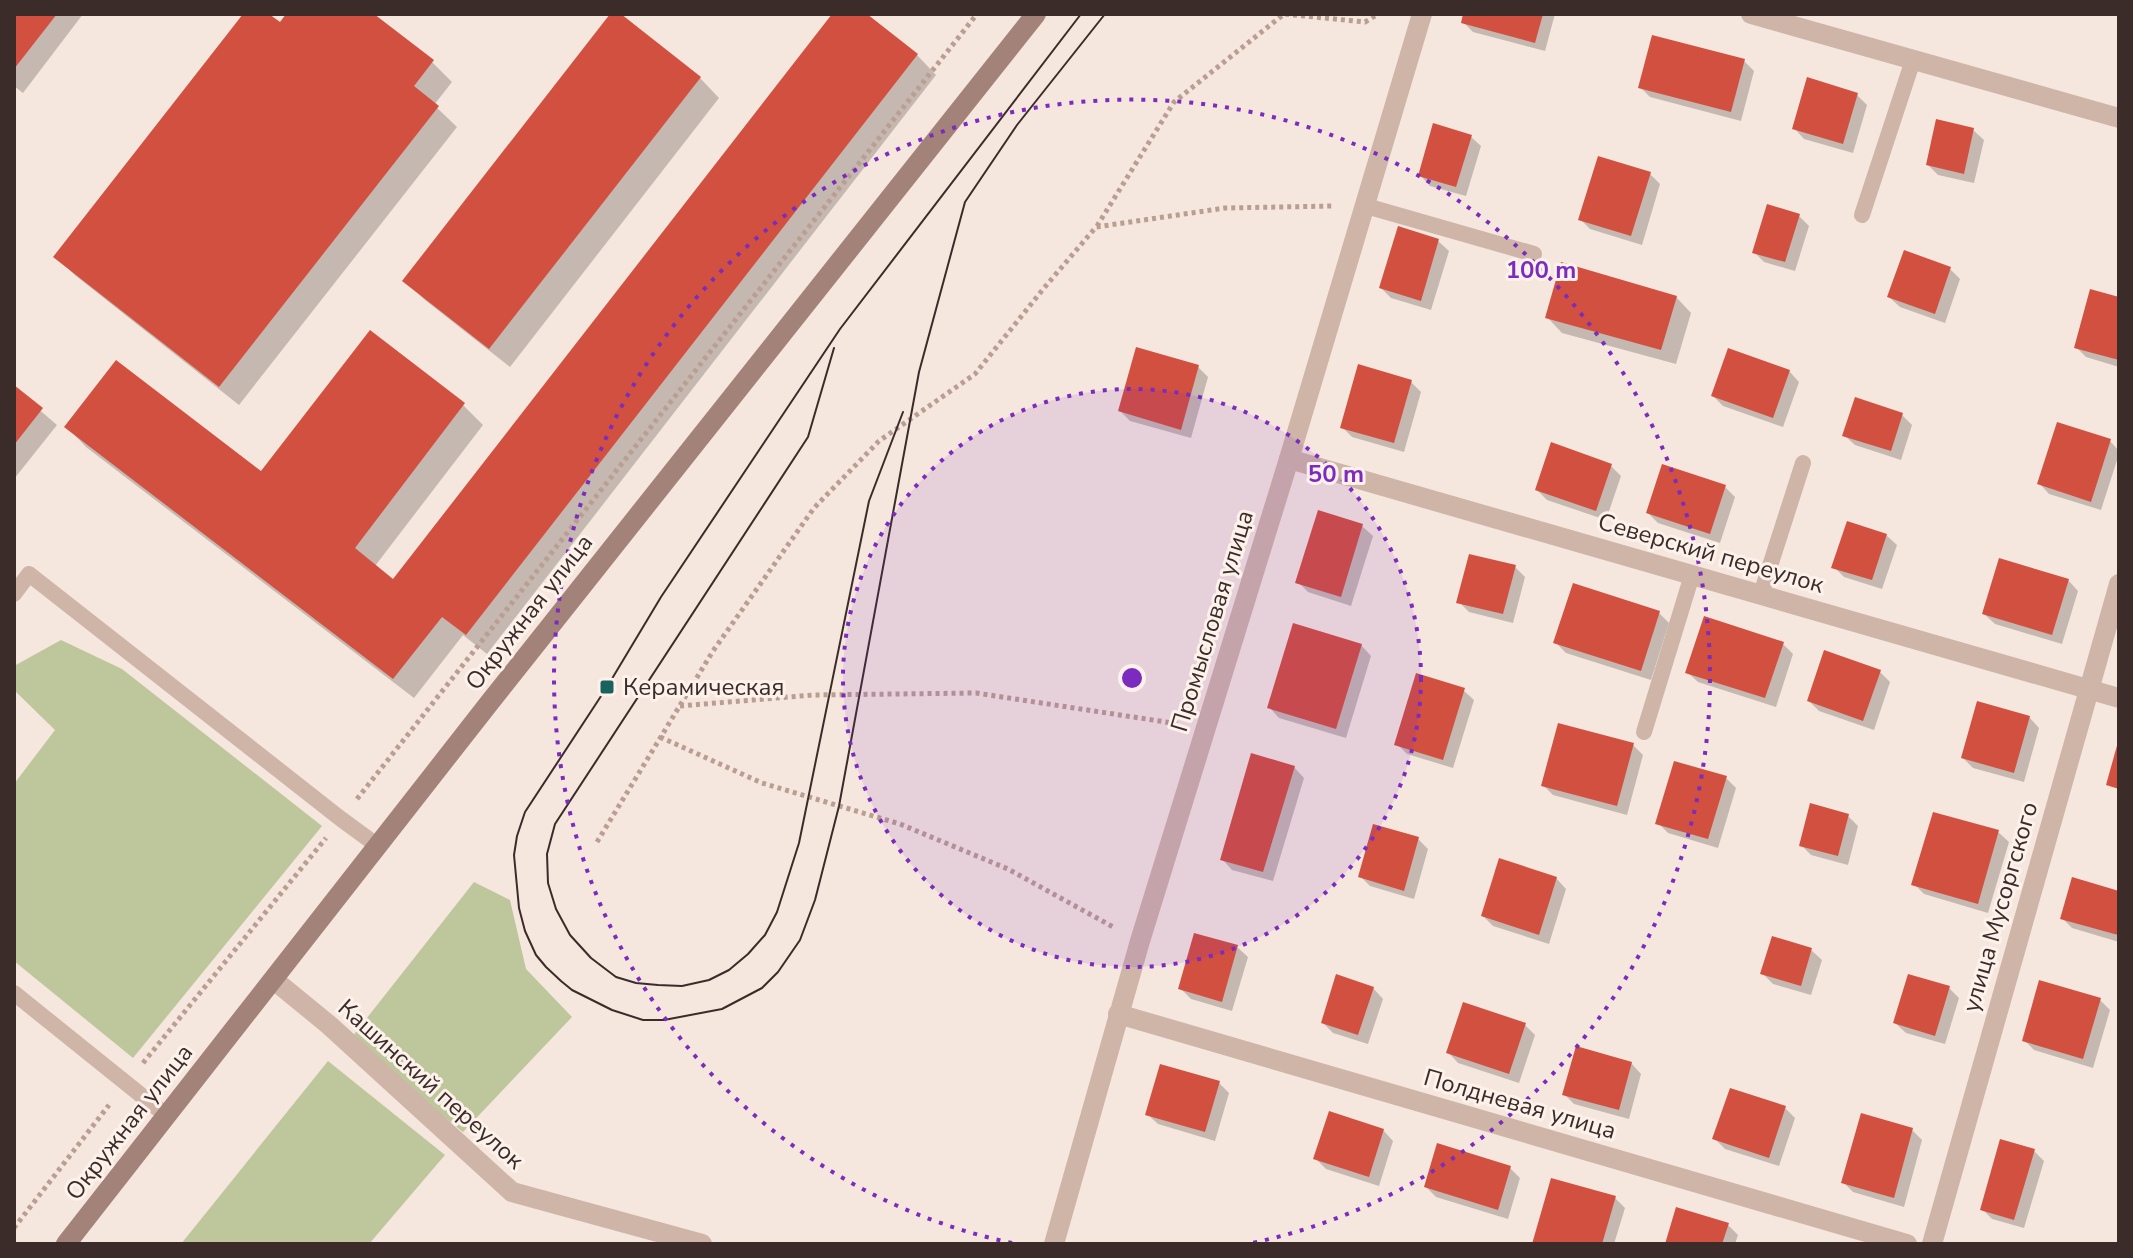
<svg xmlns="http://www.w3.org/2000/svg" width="2133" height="1258" viewBox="0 0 2133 1258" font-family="'Nunito Sans',sans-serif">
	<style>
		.green { fill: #bec69c }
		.shadow { fill: #0003 }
		.building { fill: #d2503f }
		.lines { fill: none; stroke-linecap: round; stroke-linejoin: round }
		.path { stroke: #bb9e92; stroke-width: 5; stroke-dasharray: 4 4; stroke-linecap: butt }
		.service { stroke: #cfb5a8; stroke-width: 16 }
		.minor { stroke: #cfb5a8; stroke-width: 20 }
		.secondary { stroke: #a38379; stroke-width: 20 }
		.tram { stroke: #3b2c29; stroke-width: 2 }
		.ring { fill: none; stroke: #7b2cbf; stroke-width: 4; stroke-dasharray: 4 8 }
		.poi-dot { fill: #19625d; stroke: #fcf2eb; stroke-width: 3 }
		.labels { text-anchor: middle; stroke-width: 6; stroke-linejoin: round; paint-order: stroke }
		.street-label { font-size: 24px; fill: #3b2c29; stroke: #fcf2eb }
		.poi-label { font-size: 24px; fill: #3b2c29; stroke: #fcf2eb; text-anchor: start }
		.centre { fill: #7b2cbf; stroke: #fcf2eb; stroke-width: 4 }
		.ring-label { font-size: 24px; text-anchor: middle; font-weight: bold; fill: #7b2cbf; stroke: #fcf2eb; stroke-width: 6; stroke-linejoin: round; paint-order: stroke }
	</style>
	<rect width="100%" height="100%" fill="#f5e7de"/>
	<g class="green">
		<polygon points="61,640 122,669 322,826 133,1058 14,961 14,784 55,730 14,690 14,666"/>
		<polygon points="474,882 510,900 526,969 572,1017 463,1132 348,1042"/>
		<polygon points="328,1061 445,1155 369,1244 181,1244"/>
	</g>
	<g class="shadow">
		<polygon points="14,14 83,14 23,93 14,86"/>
		<polygon points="245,14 266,14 280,25 288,14 371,14 432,62 452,82 434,105 457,127 239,405 76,276 56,257"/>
		<polygon points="613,14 618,14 700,78 719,98 510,367 425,300 405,281"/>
		<polygon points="834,14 863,14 917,55 936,75 487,654 463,635 414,698 86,447 67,427 262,474 463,405 483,425 375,566 394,582"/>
		<polygon points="1466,14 1555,14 1545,51 1473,32 1463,22"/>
		<polygon points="1744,61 1754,71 1741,121 1650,97 1640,87"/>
		<polygon points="1857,95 1867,105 1853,153 1804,139 1794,128"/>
		<polygon points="1973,130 1984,140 1974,183 1938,175 1928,165"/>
		<polygon points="1470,136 1481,146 1466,196 1430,186 1420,175"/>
		<polygon points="1650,174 1660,184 1642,245 1590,229 1580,219"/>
		<polygon points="1799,216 1809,226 1795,271 1764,262 1754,252"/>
		<polygon points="1438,241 1449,251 1431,310 1391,298 1381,288"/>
		<polygon points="1950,269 1960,279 1945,323 1900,307 1889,297"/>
		<polygon points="1676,297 1691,313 1676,364 1562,333 1547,317"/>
		<polygon points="2119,299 2119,367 2086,357 2076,347"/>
		<polygon points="1198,367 1208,377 1191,438 1130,421 1120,411"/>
		<polygon points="1789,371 1799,382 1783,427 1723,406 1713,396"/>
		<polygon points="1411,382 1421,392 1404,452 1352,437 1342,427"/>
		<polygon points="14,388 57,425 14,479"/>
		<polygon points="1902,415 1912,425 1901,460 1855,445 1844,435"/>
		<polygon points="2110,441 2119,451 2119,454 2101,510 2049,494 2039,483"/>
		<polygon points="1611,466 1621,476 1606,520 1547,500 1537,490"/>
		<polygon points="1725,487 1735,497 1720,543 1658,523 1648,513"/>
		<polygon points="1362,526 1373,536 1351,606 1308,592 1298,582"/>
		<polygon points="1886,535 1897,545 1882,589 1844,577 1834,567"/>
		<polygon points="1515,567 1525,577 1513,623 1469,612 1459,602"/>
		<polygon points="2068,580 2078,591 2062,644 1995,624 1984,614"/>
		<polygon points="1659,613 1669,623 1651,680 1566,653 1556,643"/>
		<polygon points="1783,644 1793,654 1776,707 1698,682 1687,672"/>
		<polygon points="1361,645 1371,656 1346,738 1279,718 1269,707"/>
		<polygon points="1880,672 1890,682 1874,730 1819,711 1809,701"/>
		<polygon points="1463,690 1474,700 1453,768 1407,754 1397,744"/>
		<polygon points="2029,717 2039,728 2024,782 1973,768 1963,758"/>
		<polygon points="1633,745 1643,755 1627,815 1553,795 1543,785"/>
		<polygon points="1294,767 1304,778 1273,881 1232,870 1222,859"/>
		<polygon points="1726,778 1736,788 1718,848 1668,833 1658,823"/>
		<polygon points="1934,814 1998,832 2009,842 1988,913 1924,894 1914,884"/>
		<polygon points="1848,816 1858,826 1848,865 1811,855 1801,845"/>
		<polygon points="1418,839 1428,849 1414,899 1370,886 1360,876"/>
		<polygon points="1556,878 1566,889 1549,944 1493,926 1483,916"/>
		<polygon points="2073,880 2119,893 2119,942 2072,928 2062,918"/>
		<polygon points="1237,947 1248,957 1232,1011 1191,999 1180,988"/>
		<polygon points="1811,950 1822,960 1811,995 1773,984 1763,974"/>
		<polygon points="1373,988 1383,999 1368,1044 1333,1033 1323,1023"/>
		<polygon points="1949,988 1959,998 1945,1044 1906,1033 1895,1023"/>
		<polygon points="2100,1000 2110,1010 2093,1068 2034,1050 2024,1040"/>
		<polygon points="1525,1025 1535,1035 1519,1083 1458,1063 1448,1052"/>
		<polygon points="1631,1063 1641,1074 1629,1119 1574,1104 1564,1094"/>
		<polygon points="1219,1083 1229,1093 1215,1141 1158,1124 1147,1114"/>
		<polygon points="1785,1108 1795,1118 1779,1166 1725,1149 1715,1139"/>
		<polygon points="1383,1130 1393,1141 1379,1186 1326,1169 1316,1159"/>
		<polygon points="1912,1130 1922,1140 1904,1207 1853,1192 1843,1182"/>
		<polygon points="2034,1151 2044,1161 2024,1228 1992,1219 1982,1209"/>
		<polygon points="1510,1168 1520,1178 1508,1219 1436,1197 1426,1187"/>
		<polygon points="1615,1198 1625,1208 1614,1244 1534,1244"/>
		<polygon points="1728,1225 1738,1235 1735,1244 1667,1244"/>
	</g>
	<g class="building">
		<polygon points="14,14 57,14 14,69"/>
		<polygon points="243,14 269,14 280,22 286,14 374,14 434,60 414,86 439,106 219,387 53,257"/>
		<polygon points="610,14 621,14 701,77 489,349 402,281"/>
		<polygon points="832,14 867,14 918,54 466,635 442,617 393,679 64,427 116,360 261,471 370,330 465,403 355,548 393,579"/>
		<polygon points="1463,14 1543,14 1535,43 1461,23"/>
		<polygon points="1652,35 1745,59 1731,112 1638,88"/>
		<polygon points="1807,77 1858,93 1843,144 1792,129"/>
		<polygon points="1936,119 1974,128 1964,174 1926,165"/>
		<polygon points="1433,123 1472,135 1456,187 1418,176"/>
		<polygon points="1598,156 1651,172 1631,236 1578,220"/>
		<polygon points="1767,204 1800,214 1785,262 1752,253"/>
		<polygon points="1398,226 1439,239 1421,301 1379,288"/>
		<polygon points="1904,250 1951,267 1935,314 1887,297"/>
		<polygon points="1561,262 1677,296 1661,350 1545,318"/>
		<polygon points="2090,289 2119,297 2119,360 2074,348"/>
		<polygon points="1136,347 1199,365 1181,430 1118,411"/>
		<polygon points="1728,348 1790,370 1773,418 1711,396"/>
		<polygon points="1358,364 1412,380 1394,443 1340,428"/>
		<polygon points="14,385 43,408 14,445"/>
		<polygon points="1855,397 1903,413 1891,451 1842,436"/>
		<polygon points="2057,422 2111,439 2091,502 2037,484"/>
		<polygon points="1551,442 1612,464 1596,511 1535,490"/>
		<polygon points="1662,464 1726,485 1710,534 1646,513"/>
		<polygon points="1318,510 1363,524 1341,597 1295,583"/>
		<polygon points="1847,521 1887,534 1872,580 1831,568"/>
		<polygon points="1469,554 1516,565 1503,614 1456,603"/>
		<polygon points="1999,558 2069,579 2052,635 1982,614"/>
		<polygon points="1573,583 1660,611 1641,671 1553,643"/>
		<polygon points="1704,616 1784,642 1765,698 1685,673"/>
		<polygon points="1293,623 1362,644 1336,729 1267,708"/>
		<polygon points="1824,650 1881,670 1863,721 1807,701"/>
		<polygon points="1416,673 1465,688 1443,760 1394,745"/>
		<polygon points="1977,701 2030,716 2014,773 1961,758"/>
		<polygon points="1558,723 1634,743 1617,806 1541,786"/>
		<polygon points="2118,742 2119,742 2119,789 2106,785"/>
		<polygon points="1251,753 1295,766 1263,872 1220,860"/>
		<polygon points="1674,761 1727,776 1708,839 1655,824"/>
		<polygon points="1810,803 1849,814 1838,856 1799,846"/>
		<polygon points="1933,812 1999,830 1978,904 1911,885"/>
		<polygon points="1373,824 1419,837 1404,891 1358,877"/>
		<polygon points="1499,858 1557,877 1539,935 1481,916"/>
		<polygon points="2072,877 2119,891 2118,935 2060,919"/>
		<polygon points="1194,933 1238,945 1222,1002 1178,989"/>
		<polygon points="1772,936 1812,948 1801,986 1760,974"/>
		<polygon points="1336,974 1374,987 1358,1035 1321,1023"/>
		<polygon points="1908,974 1950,986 1935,1036 1893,1023"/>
		<polygon points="2039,980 2101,998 2083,1059 2022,1041"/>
		<polygon points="1463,1002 1526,1023 1509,1074 1446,1053"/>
		<polygon points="1576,1046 1632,1062 1619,1110 1562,1095"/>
		<polygon points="1160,1064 1220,1081 1205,1132 1145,1115"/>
		<polygon points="1730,1088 1786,1106 1769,1158 1712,1139"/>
		<polygon points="1329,1111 1384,1129 1369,1177 1313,1159"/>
		<polygon points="1861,1113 1913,1128 1894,1198 1841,1183"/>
		<polygon points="2000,1139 2035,1149 2014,1220 1980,1210"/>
		<polygon points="1437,1143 1511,1166 1498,1210 1424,1187"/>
		<polygon points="1551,1178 1616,1196 1602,1244 1532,1244"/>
		<polygon points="1676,1207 1729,1223 1722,1244 1665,1244"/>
	</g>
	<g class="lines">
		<g class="path">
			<polyline points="1097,226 1174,102 1284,14 1365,22 1378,14"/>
			<polyline points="680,706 813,695 976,693 1179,724"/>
			<polyline points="660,737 762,783 900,824 1008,869 1115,928"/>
			<polyline points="357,799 977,14"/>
			<polyline points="597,842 713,651 814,508 879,441 975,374 1044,288 1096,227 1225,208 1334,206"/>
			<polyline points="143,1063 326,838"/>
			<polyline points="14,1228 109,1105"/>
		</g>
		<g class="service">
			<polyline points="1366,206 1534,254"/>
			<polyline points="1862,215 1913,60"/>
			<polyline points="14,594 29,574 341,819 378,846"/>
			<polyline points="1761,594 1803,463"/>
			<polyline points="1644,732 1692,575"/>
			<polyline points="14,993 167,1116"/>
		</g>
		<g class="minor">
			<polyline points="1751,14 2119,118"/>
			<polyline points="1289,459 2119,698"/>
			<polyline points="274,980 329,1025 512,1192 702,1244"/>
			<polyline points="1118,1014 1907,1244"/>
			<polyline points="1054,1244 1140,941 1289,459 1422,14"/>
			<polyline points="1932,1244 2119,584"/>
		</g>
		<polyline class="secondary" points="66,1244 490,702 1036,14"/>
		<g class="tram">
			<polyline points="1081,14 840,329 661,597 607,687 525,812 517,836 514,855 519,908 525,931 536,955 546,967 561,981 572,990 612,1010 643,1020 664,1020 722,1009 762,988 778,972 800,940 815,900 839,806 919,372 965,202 1017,125 1105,14"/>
			<polyline points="834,348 808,437 555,824 547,854 548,883 556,909 570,935 591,958 616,977 636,983 658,985 682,986 709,980 729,970 748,954 765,935 777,912 799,843 869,501 903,412"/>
		</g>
	</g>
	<circle cx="1132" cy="678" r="289" fill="#7b2cbf" fill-opacity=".12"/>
	<g class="ring">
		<circle cx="1132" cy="678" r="289"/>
		<path d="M1012 1243A578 578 0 1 1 1252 1243"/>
	</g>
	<rect class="poi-dot" x="599" y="679" width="16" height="16" rx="4"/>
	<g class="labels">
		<g class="street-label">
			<text transform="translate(1711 553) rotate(16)" y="8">Северский переулок</text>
			<text transform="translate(529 612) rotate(-52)" y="8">Окружная улица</text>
			<text transform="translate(1212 621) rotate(-73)" y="8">Промысловая улица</text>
			<text transform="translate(2000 907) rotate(-74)" y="8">улица Мусоргского</text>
			<text transform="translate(431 1084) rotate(42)" y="8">Кашинский переулок</text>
			<text transform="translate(1520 1104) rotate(16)" y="8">Полдневая улица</text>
			<text transform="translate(129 1122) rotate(-52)" y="8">Окружная улица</text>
		</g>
		<g class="poi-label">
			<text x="623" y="695">Керамическая</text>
		</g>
	</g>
	<circle cx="1132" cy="678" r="12" class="centre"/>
	<g class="ring-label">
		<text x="1541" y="278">100 m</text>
		<text x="1336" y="482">50 m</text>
	</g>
	<rect width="2133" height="1258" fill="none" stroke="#3b2c29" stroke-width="32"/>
</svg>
